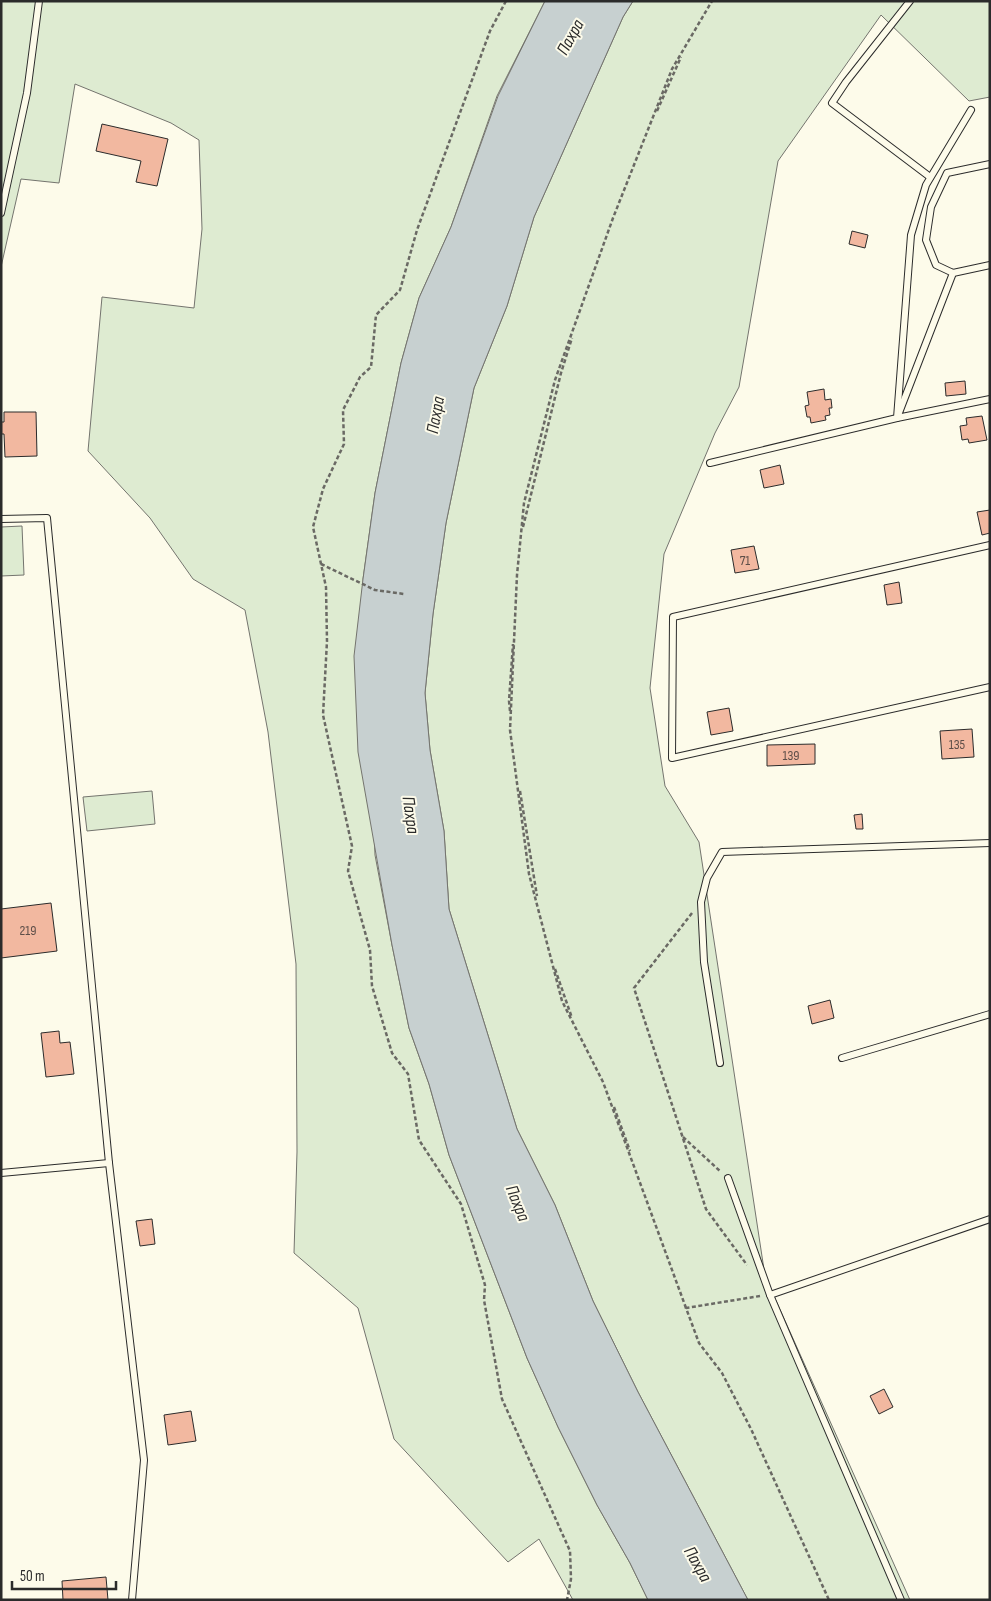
<svg xmlns="http://www.w3.org/2000/svg" width="991" height="1601" viewBox="0 0 991 1601" font-family="'Sofia Sans Condensed',sans-serif">
	<style>
		.green { fill: #deebd1; stroke: #74746e }
		.water { fill: #c7d0d0; stroke: #74746e }
		.building { fill: #f2b8a0; stroke: #2b2b2b }
		.lines { fill: none; stroke-linecap: round; stroke-linejoin: round }
		.service-casing { stroke: #2b2b2b; stroke-width: 8 }
		.path { stroke: #6a6964; stroke-width: 2.5; stroke-dasharray: 4 2.5; stroke-linecap: butt }
		.service { stroke: #fdfbea; stroke-width: 6 }
		.labels { text-anchor: middle; stroke-width: 4; stroke-linejoin: round; paint-order: stroke }
		.number-label { font-size: 14px; fill: #5d4e48 }
		.water-label { font-size: 18px; font-style: italic; fill: #2b2b2b; stroke: #fdfbea }
	</style>
	<rect width="100%" height="100%" fill="#fdfbea"/>
	<g class="green">
		<polygon points="1,1 545,1 497,96 451,227 419,298 401,363 375,493 363,579 375,855 392,945 409,1028 429,1084 449,1155 527,1358 558,1427 597,1505 630,1563 648,1600 573,1600 539,1539 508,1562 394,1439 358,1308 294,1253 297,1152 296,964 268,732 245,610 193,579 150,518 88,451 102,297 194,308 202,229 199,140 171,123 75,84 59,183 21,179 1,267"/>
		<polygon points="633,1 990,1 990,97 969,101 881,15 778,161 739,387 715,433 664,554 650,688 665,786 699,842 765,1276 910,1600 748,1600 638,1392 593,1301 555,1205 517,1129 449,909 444,831 430,750 425,693 433,614 446,523 474,388 507,306 534,217 623,17"/>
		<polygon points="22,526 24,575 1,576 1,527"/>
		<polygon points="152,791 155,824 87,831 83,797"/>
	</g>
	<polygon class="water" points="545,1 633,1 623,17 534,217 507,306 474,388 446,523 433,614 425,693 430,750 444,831 449,909 517,1129 555,1205 593,1301 638,1392 748,1600 648,1600 630,1563 597,1505 558,1427 527,1358 449,1155 429,1084 409,1028 392,945 358,752 354,656 363,579 375,493 401,363 419,298 451,227 498,96"/>
	<g class="building">
		<polygon points="102,124 168,139 157,186 136,182 141,161 96,151"/>
		<polygon points="852,231 868,235 865,248 849,244"/>
		<polygon points="965,381 966,394 946,396 945,383"/>
		<polygon points="824,389 825,400 831,399 832,408 829,408 830,415 825,416 826,420 811,423 810,417 807,417 805,406 809,405 807,392"/>
		<polygon points="4,412 36,412 37,456 5,457 4,434 1,434 1,422 4,422"/>
		<polygon points="982,416 987,440 969,443 968,439 962,440 960,426 967,425 966,418"/>
		<polygon points="780,465 784,484 764,488 760,470"/>
		<polygon points="990,510 990,533 982,535 977,512"/>
		<polygon points="754,546 759,569 735,573 731,550"/>
		<polygon points="899,582 902,603 887,605 884,585"/>
		<polygon points="729,708 733,731 711,735 707,712"/>
		<polygon points="972,729 974,757 942,759 940,731"/>
		<polygon points="815,744 815,764 767,766 767,745"/>
		<polygon points="862,814 863,829 856,829 854,815"/>
		<polygon points="51,903 57,951 1,958 1,909"/>
		<polygon points="830,1000 834,1018 812,1024 808,1006"/>
		<polygon points="59,1031 60,1043 70,1042 74,1074 46,1077 41,1033"/>
		<polygon points="152,1219 155,1244 140,1246 136,1221"/>
		<polygon points="884,1389 893,1407 879,1414 870,1396"/>
		<polygon points="191,1411 196,1441 168,1445 164,1415"/>
		<polygon points="106,1577 108,1600 63,1600 62,1581"/>
	</g>
	<g class="lines">
		<defs>
			<g id="service">
				<polyline points="910,1 846,82 832,103 930,177"/>
				<polyline points="990,164 947,173 931,207 926,240 936,265 953,273 990,265"/>
				<polyline points="1,213 27,93 39,1"/>
				<polyline points="953,273 897,418 990,399"/>
				<polyline points="710,463 897,418 911,235 926,185 971,110"/>
				<polyline points="1,519 47,518 109,1163 144,1460 132,1600"/>
				<polyline points="990,545 673,617 672,758 990,687"/>
				<polyline points="842,1058 990,1014"/>
				<polyline points="720,1063 704,962 701,902 707,878 722,852 990,843"/>
				<polyline points="1,1173 109,1163"/>
				<polyline points="728,1178 770,1295 901,1600"/>
				<polyline points="770,1295 990,1219"/>
			</g>
		</defs>
		<use href="#service" class="service-casing"/>
		<g class="path">
			<polyline points="506,1 490,31 417,230 400,290 376,315 371,367 360,377 343,410 344,444 323,489 313,527 326,587 327,641 323,715 352,846 348,871 370,950 372,986 392,1053 408,1074 419,1140 461,1204 485,1285 484,1300 502,1399 570,1551 571,1579 567,1600"/>
			<polyline points="657,111 681,57"/>
			<polyline points="523,527 561,373 572,338"/>
			<polyline points="321,564 375,590 404,594"/>
			<polyline points="510,711 509,701 513,644"/>
			<polyline points="520,791 537,896"/>
			<polyline points="692,913 634,988 706,1209 747,1265"/>
			<polyline points="555,969 572,1018"/>
			<polyline points="614,1107 630,1151"/>
			<polyline points="683,1137 721,1172"/>
			<polyline points="760,1296 686,1308 699,1343 722,1373 751,1429 829,1600"/>
			<polyline points="686,1308 603,1082 562,1001 529,874 510,730 517,575 524,503 555,380 613,218 672,69 712,1"/>
		</g>
		<use href="#service" class="service"/>
	</g>
	<g class="labels">
		<g class="number-label">
			<text x="745" y="565">71</text>
			<text x="957" y="749">135</text>
			<text x="791" y="760">139</text>
			<text x="28" y="935">219</text>
		</g>
		<g class="water-label">
			<text transform="translate(570 37) rotate(-61)" y="6">Пахра</text>
			<text transform="translate(435 415) rotate(-80)" y="6">Пахра</text>
			<text transform="translate(411 815) rotate(82)" y="6">Пахра</text>
			<text transform="translate(518 1203) rotate(68)" y="6">Пахра</text>
			<text transform="translate(698 1564) rotate(60)" y="6">Пахра</text>
		</g>
	</g>
	<rect width="991" height="1601" fill="none" stroke="#2b2b2b" stroke-width="5"/>
	<path d="M12 1581v8h104v-8" fill="none" stroke="#2b2b2b" stroke-width="2.5"/>
	<text x="20" y="1581" font-size="15" fill="#2b2b2b" stroke="#fdfbea" stroke-width="4" paint-order="stroke">50 m</text>
</svg>
